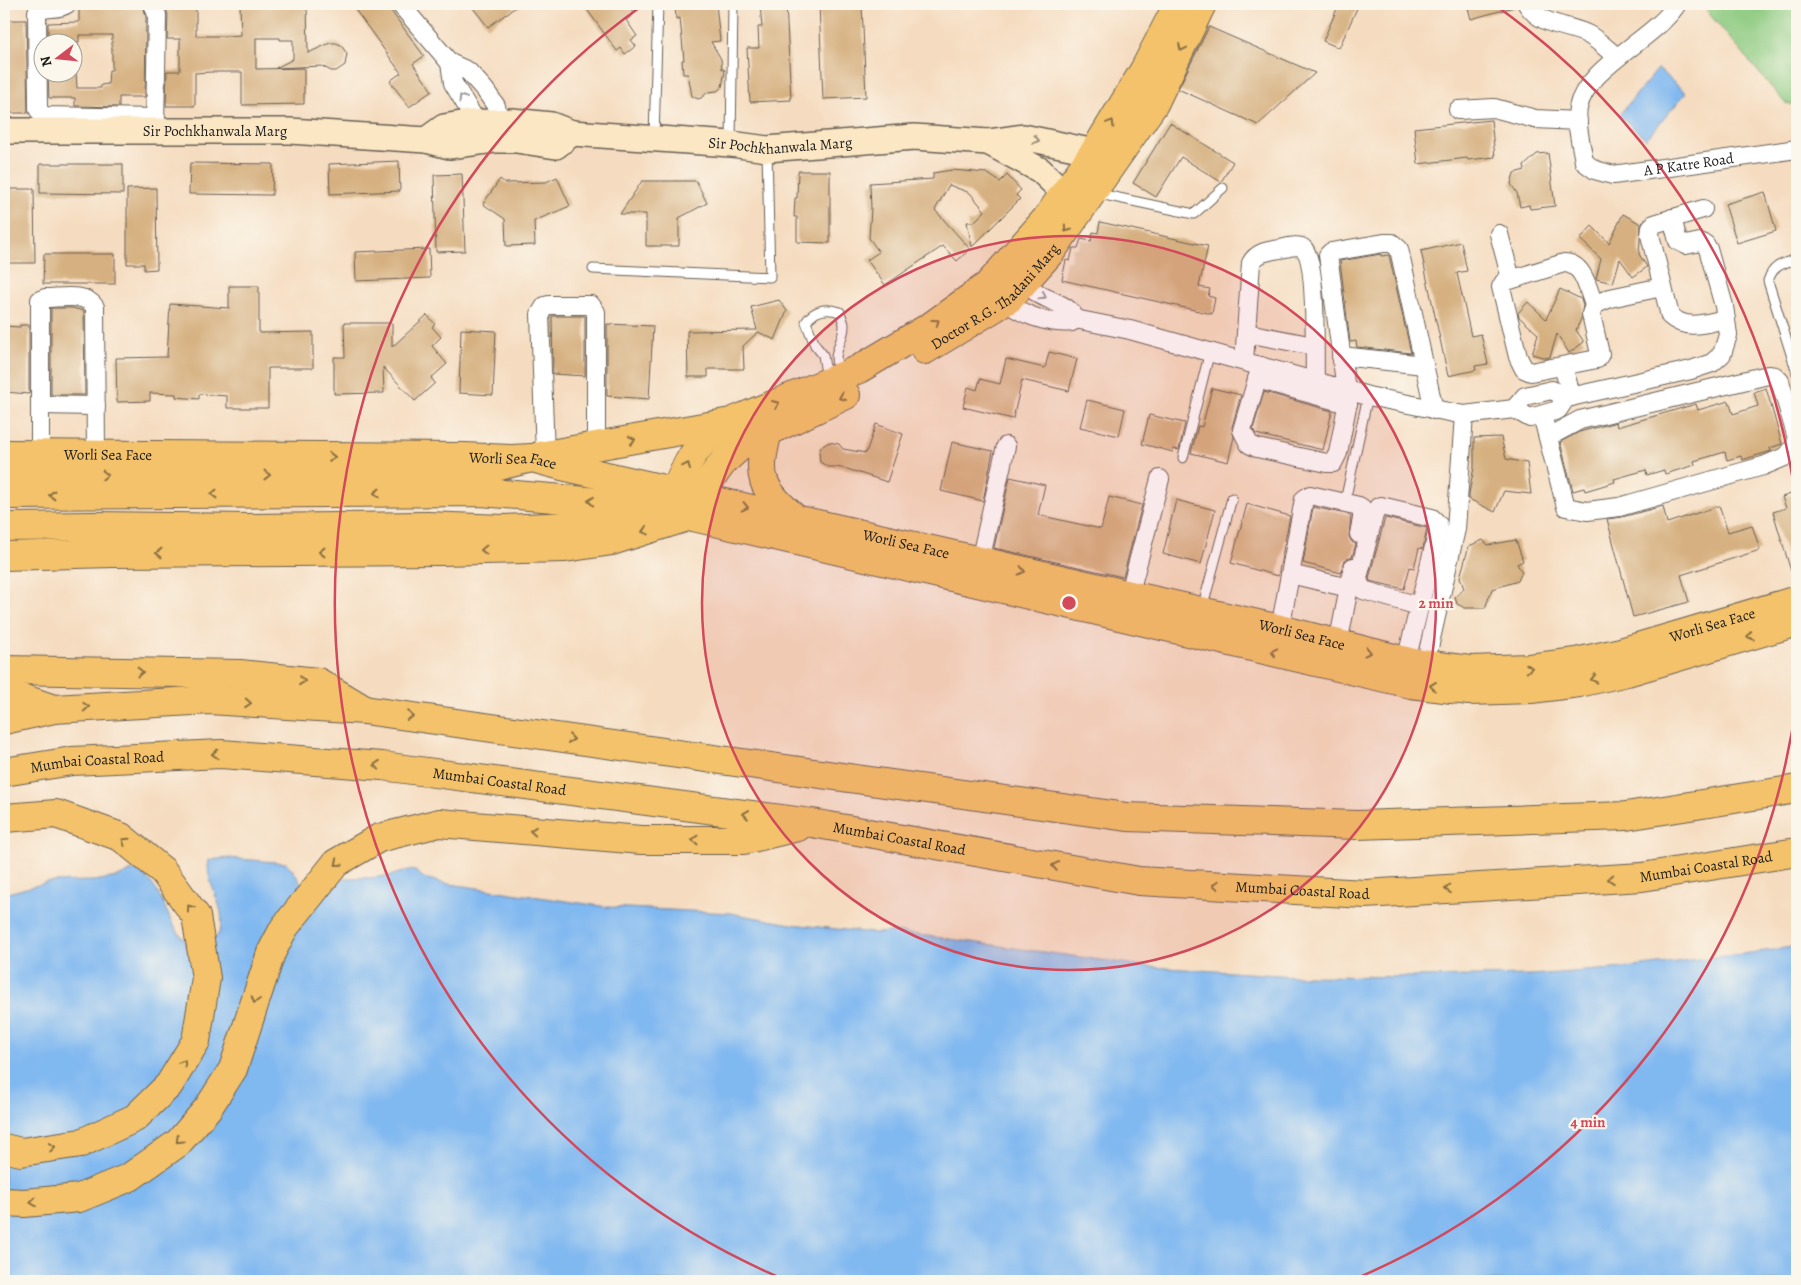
<svg xmlns="http://www.w3.org/2000/svg" width="1801" height="1285" viewBox="0 0 1801 1285" font-family="Alegreya,serif">
	<style>
		.green { fill: #8cca80; stroke: #54734e }
		.water { fill: #80b8f0; stroke: #4e6a86 }
		.building { fill: #d6b080 }
		.lines { fill: none; stroke-linecap: round; stroke-linejoin: round }
		.lane-casing { stroke: #685f55; stroke-width: 11 }
		.street-casing { stroke: #685f55; stroke-width: 20 }
		.secondary-casing { stroke: #685f55; stroke-width: 28 }
		.primary-casing { stroke: #685f55; stroke-width: 30 }
		.highway-casing { stroke: #685f55; stroke-width: 30 }
		.lane { stroke: #fff; stroke-width: 9 }
		.street { stroke: #fff; stroke-width: 18 }
		.secondary { stroke: #fbe7c3; stroke-width: 25 }
		.primary { stroke: #f4c26a; stroke-width: 28 }
		.highway { stroke: #f4c26a; stroke-width: 28 }
		.oneway { stroke: #886f43 }
		.oneway2 { stroke: #999 }
		.oneway3 { stroke: #978c78 }
		.ring { fill: none; stroke: #d1495b; stroke-width: 2.5 }
		.labels { text-anchor: middle; stroke-width: 4.5; stroke-linejoin: round; paint-order: stroke }
		.street-label { font-size: 15px; fill: #1c1c1c; stroke: #fbf7ec }
		.centre { fill: #d1495b; stroke: #fbf7ec; stroke-width: 2.5 }
		.ring-label { font-size: 15px; text-anchor: middle; font-weight: bold; fill: #d1495b; stroke: #fbf7ec; stroke-width: 4.5; stroke-linejoin: round; paint-order: stroke }
	</style>
	<rect width="100%" height="100%" fill="#fbf7ec"/>
	<filter id="ink" filterUnits="userSpaceOnUse"><feTurbulence type="fractalNoise" baseFrequency=".02" numOctaves="2"/><feDisplacementMap in="SourceGraphic" scale="10" xChannelSelector="R" yChannelSelector="G"/><feConvolveMatrix kernelMatrix="1 2 1 2 8 2 1 2 1" color-interpolation-filters="sRGB"/></filter>
	<filter id="wash" filterUnits="userSpaceOnUse"><feTurbulence type="fractalNoise" baseFrequency=".0096" numOctaves="4" result="noise"/><feDisplacementMap in="SourceGraphic" scale="20" xChannelSelector="R" yChannelSelector="G"/><feGaussianBlur stdDeviation="1.12" result="paint"/><feColorMatrix in="noise" values="0 0 0 0 0 0 0 0 0 0 0 0 0 0 0 0 0 1.4 0 .05"/><feComposite in="paint" operator="in"/></filter>
	<g filter="url(#wash)">
		<rect width="100%" height="100%" fill="#f5dcc0"/>
		<polygon class="green" points="1702,4 1797,4 1797,105 1785,103 1711,16"/>
		<g class="water">
			<polygon points="1658,69 1686,93 1646,139 1619,115"/>
			<path d="M228 858 286 863 292 869 303 886 336 882 344 878H370L393 875 409 870 415 871 424 878 443 883 607 907 730 913 791 924 873 933 896 932 935 937 1151 967 1294 976 1419 977 1532 975 1626 968 1774 950 1797 946V1281H4V894L49 882 93 881 118 877 133 870C156 877 163 907 174 926 178 933 184 939 189 945 200 945 211 946 217 936 233 911 203 886 209 860Z"/>
		</g>
		<g id="blocks">
			<g class="building">
				<polygon points="106,4 143,4 146,17 145,97 119,97 119,107 75,106 75,98 49,98 48,72 76,72 77,88 101,88 101,85 108,84 109,70 112,70 112,35 79,35 79,42 48,42 48,23 79,22 79,6 106,6"/>
				<polygon points="240,4 307,4 308,53 330,43 336,43 341,45 347,54 345,65 336,71 331,71 322,66 276,68 293,59 293,40 280,40 280,38 256,38 256,69 304,68 304,104 242,105 242,72 211,72 195,73 195,106 166,106 167,71 180,71 180,39 167,39 168,15 165,5 196,5 196,36 227,36 241,35"/>
				<polygon points="351,4 386,4 424,56 413,64 432,91 409,107 390,81 401,73"/>
				<polygon points="470,4 520,4 488,27"/>
				<polygon points="583,4 642,4 631,13 633,15 626,20 637,36 631,40 636,46 625,54 621,48 617,51"/>
				<polygon points="675,4 716,4 720,41 711,42 721,59 722,69 725,70 722,87 717,91 708,92 701,98 698,99 692,96 688,74 683,74 682,60 684,60 680,18 676,19"/>
				<polygon points="760,4 786,4 791,100 750,102 747,48 759,48 758,27 762,27"/>
				<polygon points="819,4 862,4 866,97 823,99"/>
				<polygon points="1339,4 1359,4 1339,48 1323,41"/>
				<polygon points="1467,4 1513,4 1514,7 1471,19"/>
				<polygon points="4,20 26,20 28,113 4,113"/>
				<polygon points="1209,27 1315,73 1258,125 1178,89"/>
				<polygon points="1491,120 1495,157 1468,160 1467,158 1418,164 1414,128"/>
				<polygon points="1170,123 1233,162 1221,182 1181,157 1156,197 1133,183"/>
				<polygon points="1548,153 1555,206 1530,209 1529,205 1520,207 1517,193 1511,184 1514,173 1525,170 1524,166 1537,154"/>
				<polygon points="399,161 400,191 330,194 329,164"/>
				<polygon points="190,163 273,164 272,195 189,194"/>
				<polygon points="40,164 123,164 123,194 40,193"/>
				<polygon points="952,170 987,173 1000,182 1007,175 1021,190 1016,195 1020,199 972,247 967,222 974,222 985,211 970,193 949,185 935,210 970,249 957,261 943,246 885,285 867,260 879,252 869,238 871,209 870,183 933,179 933,173"/>
				<polygon points="798,171 830,171 830,243 797,242 797,217 794,217 795,198 797,198"/>
				<polygon points="462,174 465,251 436,252 434,175"/>
				<polygon points="557,177 570,206 534,221 535,245 506,246 505,219 483,204 500,179 505,183 546,182"/>
				<polygon points="642,181 696,181 707,203 679,218 679,246 646,246 646,214 620,214"/>
				<polygon points="156,188 157,269 144,270 144,264 127,264 127,189"/>
				<polygon points="6,189 34,189 35,263 6,263"/>
				<polygon points="1765,192 1776,231 1737,243 1725,204"/>
				<polygon points="1623,214 1641,224 1639,254 1647,267 1633,277 1620,259 1613,283 1596,279 1601,259 1580,239 1592,226 1609,243"/>
				<polygon points="1100,222 1208,246 1199,287 1210,289 1208,296 1215,298 1212,314 1062,280 1066,260 1070,261 1073,248 1078,248 1081,239 1091,241 1093,232 1098,233"/>
				<polygon points="1461,242 1467,271 1457,273 1471,336 1481,334 1488,364 1475,366 1476,370 1448,376 1421,251"/>
				<polygon points="429,249 430,278 356,281 355,252"/>
				<polygon points="44,254 115,254 115,284 43,284"/>
				<polygon points="1381,254 1381,256 1389,255 1411,353 1357,347 1356,341 1350,342 1340,261"/>
				<polygon points="229,286 259,286 259,333 313,332 313,368 268,368 268,408 227,408 227,396 199,394 199,399 176,397 176,394 150,393 150,401 117,402 116,358 167,357 170,304 229,308"/>
				<polygon points="1560,289 1581,299 1583,305 1581,319 1576,330 1584,342 1569,353 1557,334 1550,357 1546,358 1532,354 1538,334 1519,317 1518,313 1528,302 1546,319"/>
				<polygon points="779,300 787,311 775,340 758,332 743,346 744,369 708,369 708,377 688,377 687,331 757,330 751,307"/>
				<polygon points="51,308 72,308 84,311 85,395 51,395"/>
				<polygon points="427,315 435,324 432,327 441,337 432,346 447,364 431,378 435,383 415,401 383,367 384,393 334,394 334,357 345,357 344,323 392,323 392,347"/>
				<polygon points="552,316 585,316 585,376 553,374"/>
				<polygon points="607,324 653,326 649,399 607,396"/>
				<polygon points="20,325 29,325 29,394 4,392 4,326 20,327"/>
				<polygon points="461,329 496,331 493,395 459,393"/>
				<polygon points="1049,352 1077,359 1069,391 1022,380 1013,419 963,407 968,387 977,390 980,379 1000,384 1006,359 1045,368"/>
				<polygon points="1212,388 1241,395 1232,427 1234,437 1228,462 1191,453 1198,426 1202,427"/>
				<polygon points="1766,388 1782,444 1770,448 1771,451 1742,460 1741,456 1727,460 1725,452 1694,461 1695,465 1665,474 1664,470 1647,475 1646,470 1614,479 1615,482 1585,491 1584,488 1573,491 1560,442 1579,432 1602,426 1616,422 1617,427 1696,404 1698,410 1729,401 1733,414 1758,406 1754,392"/>
				<polygon points="1264,392 1332,411 1323,450 1256,434 1253,429"/>
				<polygon points="1087,400 1125,409 1119,436 1080,427"/>
				<polygon points="1149,415 1185,423 1179,450 1174,449 1173,452 1142,444"/>
				<polygon points="876,424 903,434 887,482 847,469 836,467 828,467 820,462 819,452 821,447 829,442 839,444 843,449 866,453"/>
				<polygon points="1501,437 1506,459 1527,463 1531,494 1504,491 1495,512 1469,499 1469,494 1474,467 1474,438"/>
				<polygon points="952,442 993,451 983,501 941,491"/>
				<polygon points="1010,477 1045,485 1038,515 1101,529 1109,497 1142,505 1123,577 994,548"/>
				<polygon points="1797,492 1797,581 1794,581 1773,512 1786,508 1782,497"/>
				<polygon points="1176,500 1215,510 1201,564 1163,554"/>
				<polygon points="1247,504 1290,516 1278,576 1231,563"/>
				<polygon points="1663,506 1667,523 1719,506 1728,532 1752,525 1760,550 1681,575 1689,602 1633,617 1607,519 1622,517"/>
				<polygon points="1313,507 1351,515 1349,537 1352,542 1356,544 1352,557 1345,560 1341,573 1303,563"/>
				<polygon points="1385,518 1427,528 1423,549 1419,548 1414,568 1410,567 1404,589 1370,581 1369,578"/>
				<polygon points="1483,540 1488,545 1516,540 1523,561 1517,564 1522,572 1518,581 1492,589 1485,608 1465,608 1457,604 1455,597 1464,589 1460,577 1469,546"/>
			</g>
		</g>
	</g>
	<g filter="url(#ink)">
		<use href="#blocks" fill-opacity="0" stroke="#685f55" stroke-width="1"/>
		<g class="lines">
			<defs>
				<g id="lane">
					<polyline points="654,137 658,4"/>
					<polyline points="731,142 733,4"/>
					<polyline points="1095,193 1194,214 1223,188"/>
					<path d="M1797 259C1782 264 1773 265 1768 281L1797 373"/>
					<polyline points="593,269 770,277 767,150"/>
					<path d="M827 380 823 355 815 345 806 322C814 310 826 307 840 312 841 316 843 320 844 324 845 343 828 352 841 374"/>
					<polyline points="1183,458 1210,351"/>
					<polyline points="1347,492 1368,396"/>
					<polyline points="1202,609 1232,498"/>
				</g>
				<g id="street">
					<path d="M67 4C57 11 46 5 37 12L38 109 43 116 156 118"/>
					<polyline points="153,4 157,15 155,128"/>
					<polyline points="400,4 450,63"/>
					<path d="M1527 4C1541 27 1568 24 1589 35 1599 41 1608 50 1617 57"/>
					<path id="s1" d="M1677 4C1655 39 1586 67 1578 108 1575 123 1582 147 1584 162L1595 170 1613 175 1797 149"/>
					<polyline points="1458,110 1494,108 1535,119 1578,121"/>
					<polyline points="479,132 477,123 453,83 450,63 468,71 485,90 496,106 502,132"/>
					<path d="M1703 209 1654 224 1651 227 1650 235 1670 316C1687 331 1706 323 1726 319"/>
					<polyline points="1499,234 1511,279"/>
					<path d="M1000 297C1017 313 1048 325 1072 322L1075 319C1071 305 1049 301 1039 294 1031 289 1024 281 1018 275"/>
					<path d="M1594 305C1588 290 1584 263 1564 263L1504 282 1501 287 1518 357 1524 369 1531 372 1597 359 1600 354 1591 314 1594 305 1610 298 1662 287"/>
					<polyline points="1075,319 1130,330 1368,396 1464,415 1514,409"/>
					<polyline points="1247,333 1314,346"/>
					<polyline points="1341,356 1424,365"/>
					<path d="M1244 361 1251 263C1257 252 1268 251 1280 249 1287 248 1297 244 1303 248 1318 260 1314 359 1315 381"/>
					<polyline points="1261,366 1242,430 1249,444 1257,448 1327,463 1333,463 1338,453 1350,391"/>
					<polyline points="1563,367 1572,397"/>
					<polyline points="1257,379 1348,404"/>
					<polyline points="1346,390 1328,255 1331,252 1384,243 1392,243 1399,249 1434,410"/>
					<polygon points="1552,390 1566,398 1558,410 1530,418 1514,409 1525,396"/>
					<polyline points="1566,398 1691,370 1712,363 1722,354 1728,335 1724,306 1708,249 1705,244 1700,242 1686,245 1678,241 1672,218"/>
					<polyline points="40,405 96,406"/>
					<polyline points="1542,415 1566,507 1587,511 1619,507 1763,466 1787,456 1797,443 1796,435 1780,381 1775,376 1768,375 1580,420 1548,437"/>
					<path d="M40 454V300L45 298C61 298 85 292 95 307L96 455"/>
					<polyline points="545,455 540,314 545,306 549,305 591,305 596,312 596,446"/>
					<polyline points="980,561 1006,446"/>
					<polyline points="1290,574 1349,588"/>
					<polyline points="1129,596 1160,479"/>
					<polyline points="1280,629 1304,499 1310,495 1359,506 1362,508 1362,519 1359,534"/>
					<polyline points="1338,644 1353,567"/>
					<polyline points="1406,661 1438,530 1438,524 1432,518 1381,506 1378,507 1374,515 1358,578 1360,585 1363,590 1419,606"/>
					<polyline points="1425,665 1456,529 1464,415"/>
				</g>
				<g id="secondary">
					<polygon points="512,121 551,125 572,133 556,146 516,140 494,140 449,146 426,140 444,127 467,123"/>
					<path id="s2" d="M4 131H290L426 140"/>
					<path id="s3" d="M572 133 731 144 767 149 914 137 988 142 1023 137 1094 152 1110 163"/>
					<polyline points="988,142 1040,170 1064,193 1081,204"/>
				</g>
				<g id="primary">
					<path id="s4" d="M925 350 1009 299 1051 252 1154 104 1202 4"/>
					<path d="M768 432C756 477 760 488 796 519"/>
					<path id="s5" d="M4 454 465 457 511 459 532 458 562 466 1280 629 1414 663 1470 670 1529 668 1576 662 1621 652 1797 600"/>
					<polyline points="539,456 731,422 859,369 931,326 988,285 1046,219 1094,152 1144,70 1178,4"/>
					<polyline points="4,495 481,492 646,506 1411,684 1469,691 1531,689 1579,683 1627,672 1797,622"/>
					<path d="M670 508C677 484 688 454 708 438 714 433 721 429 727 424"/>
					<polyline points="692,513 697,497 724,461 744,443 846,395"/>
				</g>
				<g id="highway">
					<polyline points="4,472 102,475 457,476 532,458"/>
					<polyline points="4,527 95,526 249,528 427,526 503,529 593,525 646,506"/>
					<polyline points="4,556 113,553 442,551 565,548 612,541 691,516"/>
					<polyline points="4,670 240,674 318,682 360,707"/>
					<polyline points="4,692 54,709"/>
					<polyline points="4,720 54,709 210,700 364,710 1127,817 1357,825 1626,816 1797,789"/>
					<path id="s6" d="M4 772 72 761 221 754 382 766 812 823 1139 881 1365 894 1642 877 1797 852"/>
					<polyline points="4,818 56,814 121,837 163,871 196,916 206,978 196,1041 169,1085 135,1118 81,1143 21,1152 4,1148"/>
					<polyline points="4,1202 24,1203 79,1198 130,1177 178,1143 208,1108 233,1069 271,953 284,928 336,863 379,838 439,823 641,840 744,840 798,827"/>
				</g>
			</defs>
			<use href="#lane" class="lane-casing"/>
			<use href="#street" class="street-casing"/>
			<use href="#secondary" class="secondary-casing"/>
			<use href="#primary" class="primary-casing"/>
			<use href="#highway" class="highway-casing"/>
			<use href="#lane" class="lane"/>
			<use href="#street" class="street"/>
			<use href="#secondary" class="secondary"/>
			<use href="#primary" class="primary"/>
			<use href="#highway" class="highway"/>
		</g>
		<defs><path id="oneway-chevron" d="M-2-3.5L2.5 0L-2 3.5" fill="none" stroke-width="1.6" stroke-linecap="round" stroke-linejoin="round" transform="scale(1.25)"/></defs>
		<g class="oneway">
			<use href="#oneway-chevron" transform="translate(1182 48) rotate(115)"/>
			<use href="#oneway-chevron" transform="translate(1111 123) rotate(-59)"/>
			<use href="#oneway-chevron" transform="translate(1067 229) rotate(125)"/>
			<use href="#oneway-chevron" transform="translate(936 322) rotate(-36)"/>
			<use href="#oneway-chevron" transform="translate(842 397) rotate(157)"/>
			<use href="#oneway-chevron" transform="translate(776 404) rotate(-23)"/>
			<use href="#oneway-chevron" transform="translate(632 440) rotate(-10)"/>
			<use href="#oneway-chevron" transform="translate(332 457)"/>
			<use href="#oneway-chevron" transform="translate(687 466) rotate(-65)"/>
			<use href="#oneway-chevron" transform="translate(105 475) rotate(1)"/>
			<use href="#oneway-chevron" transform="translate(267 475)"/>
			<use href="#oneway-chevron" transform="translate(377 493) rotate(180)"/>
			<use href="#oneway-chevron" transform="translate(214 494) rotate(180)"/>
			<use href="#oneway-chevron" transform="translate(52 495) rotate(180)"/>
			<use href="#oneway-chevron" transform="translate(591 501) rotate(-175)"/>
			<use href="#oneway-chevron" transform="translate(745 507) rotate(13)"/>
			<use href="#oneway-chevron" transform="translate(645 531) rotate(163)"/>
			<use href="#oneway-chevron" transform="translate(484 550) rotate(179)"/>
			<use href="#oneway-chevron" transform="translate(322 552) rotate(180)"/>
			<use href="#oneway-chevron" transform="translate(159 553) rotate(180)"/>
			<use href="#oneway-chevron" transform="translate(1022 571) rotate(13)"/>
			<use href="#oneway-chevron" transform="translate(1750 636) rotate(164)"/>
			<use href="#oneway-chevron" transform="translate(1274 652) rotate(-167)"/>
			<use href="#oneway-chevron" transform="translate(1368 652) rotate(14)"/>
			<use href="#oneway-chevron" transform="translate(1529 668) rotate(-4)"/>
			<use href="#oneway-chevron" transform="translate(140 672) rotate(1)"/>
			<use href="#oneway-chevron" transform="translate(1594 679) rotate(167)"/>
			<use href="#oneway-chevron" transform="translate(302 681) rotate(6)"/>
			<use href="#oneway-chevron" transform="translate(1433 686) rotate(-173)"/>
			<use href="#oneway-chevron" transform="translate(248 703) rotate(4)"/>
			<use href="#oneway-chevron" transform="translate(86 707) rotate(-3)"/>
			<use href="#oneway-chevron" transform="translate(410 716) rotate(8)"/>
			<use href="#oneway-chevron" transform="translate(571 739) rotate(8)"/>
			<use href="#oneway-chevron" transform="translate(215 754) rotate(178)"/>
			<use href="#oneway-chevron" transform="translate(377 765) rotate(-175)"/>
			<use href="#oneway-chevron" transform="translate(746 814) rotate(-172)"/>
			<use href="#oneway-chevron" transform="translate(533 831) rotate(-175)"/>
			<use href="#oneway-chevron" transform="translate(695 840) rotate(180)"/>
			<use href="#oneway-chevron" transform="translate(125 841) rotate(-145)"/>
			<use href="#oneway-chevron" transform="translate(338 863) rotate(140)"/>
			<use href="#oneway-chevron" transform="translate(1055 866) rotate(-170)"/>
			<use href="#oneway-chevron" transform="translate(1611 879) rotate(176)"/>
			<use href="#oneway-chevron" transform="translate(1216 885) rotate(-177)"/>
			<use href="#oneway-chevron" transform="translate(1448 889) rotate(176)"/>
			<use href="#oneway-chevron" transform="translate(190 908) rotate(-126)"/>
			<use href="#oneway-chevron" transform="translate(255 1000) rotate(108)"/>
			<use href="#oneway-chevron" transform="translate(183 1063) rotate(-59)"/>
			<use href="#oneway-chevron" transform="translate(179 1140) rotate(136)"/>
			<use href="#oneway-chevron" transform="translate(52 1147) rotate(-8)"/>
			<use href="#oneway-chevron" transform="translate(33 1202) rotate(174)"/>
		</g>
		<g class="oneway2">
			<use href="#oneway-chevron" transform="translate(462 98) rotate(-121)"/>
			<use href="#oneway-chevron" transform="translate(1043 296) rotate(30)"/>
		</g>
		<use class="oneway3" href="#oneway-chevron" transform="translate(1036 140) rotate(12)"/>
	</g>
	<circle cx="1069" cy="603" r="367" fill="#d1495b" fill-opacity=".12"/>
	<g class="ring">
		<circle cx="1069" cy="603" r="367"/>
		<path d="M1797 699A734 734 0 0 1 1350 1281M788 1281A734 734 0 0 1 643 5M1495 5A734 734 0 0 1 1797 507"/>
	</g>
	<g class="labels">
		<g class="street-label">
			<text dy="5" stroke="none"><textPath href="#s2" startOffset="211">Sir Pochkhanwala Marg</textPath></text>
			<text dy="5" stroke="none"><textPath href="#s3" startOffset="209">Sir Pochkhanwala Marg</textPath></text>
			<text dy="5" stroke="none"><textPath href="#s1" startOffset="309">A P Katre Road</textPath></text>
			<text dy="5" stroke="none"><textPath href="#s4" startOffset="89">Doctor R.G. Thadani Marg</textPath></text>
			<text dy="5" stroke="none"><textPath href="#s5" startOffset="104">Worli Sea Face</textPath></text>
			<text dy="5" stroke="none"><textPath href="#s5" startOffset="509">Worli Sea Face</textPath></text>
			<text dy="5" stroke="none"><textPath href="#s5" startOffset="912">Worli Sea Face</textPath></text>
			<text dy="5" stroke="none"><textPath href="#s5" startOffset="1738">Worli Sea Face</textPath></text>
			<text dy="5" stroke="none"><textPath href="#s5" startOffset="1318">Worli Sea Face</textPath></text>
			<text dy="5" stroke="none"><textPath href="#s6" startOffset="94">Mumbai Coastal Road</textPath></text>
			<text dy="5" stroke="none"><textPath href="#s6" startOffset="498">Mumbai Coastal Road</textPath></text>
			<text dy="5" stroke="none"><textPath href="#s6" startOffset="902">Mumbai Coastal Road</textPath></text>
			<text dy="5" stroke="none"><textPath href="#s6" startOffset="1714">Mumbai Coastal Road</textPath></text>
			<text dy="5" stroke="none"><textPath href="#s6" startOffset="1309">Mumbai Coastal Road</textPath></text>
		</g>
	</g>
	<circle cx="1069" cy="603" r="8" class="centre"/>
	<g class="ring-label">
		<text x="1436" y="608">2 min</text>
		<text x="1588" y="1127">4 min</text>
	</g>
	<rect width="1801" height="1285" fill="none" stroke="#fbf7ec" stroke-width="20"/>
	<g transform="translate(58 58) rotate(254)"><circle r="24" fill="#fbf7ec" stroke="#a29f99"/>
	<path d="M0-4L9 19L0 12L-9 19Z" fill="#d1495b"/>
	<text y="-8" font-size="14" font-weight="bold" text-anchor="middle" fill="#1c1c1c">N</text>
	</g>
</svg>
